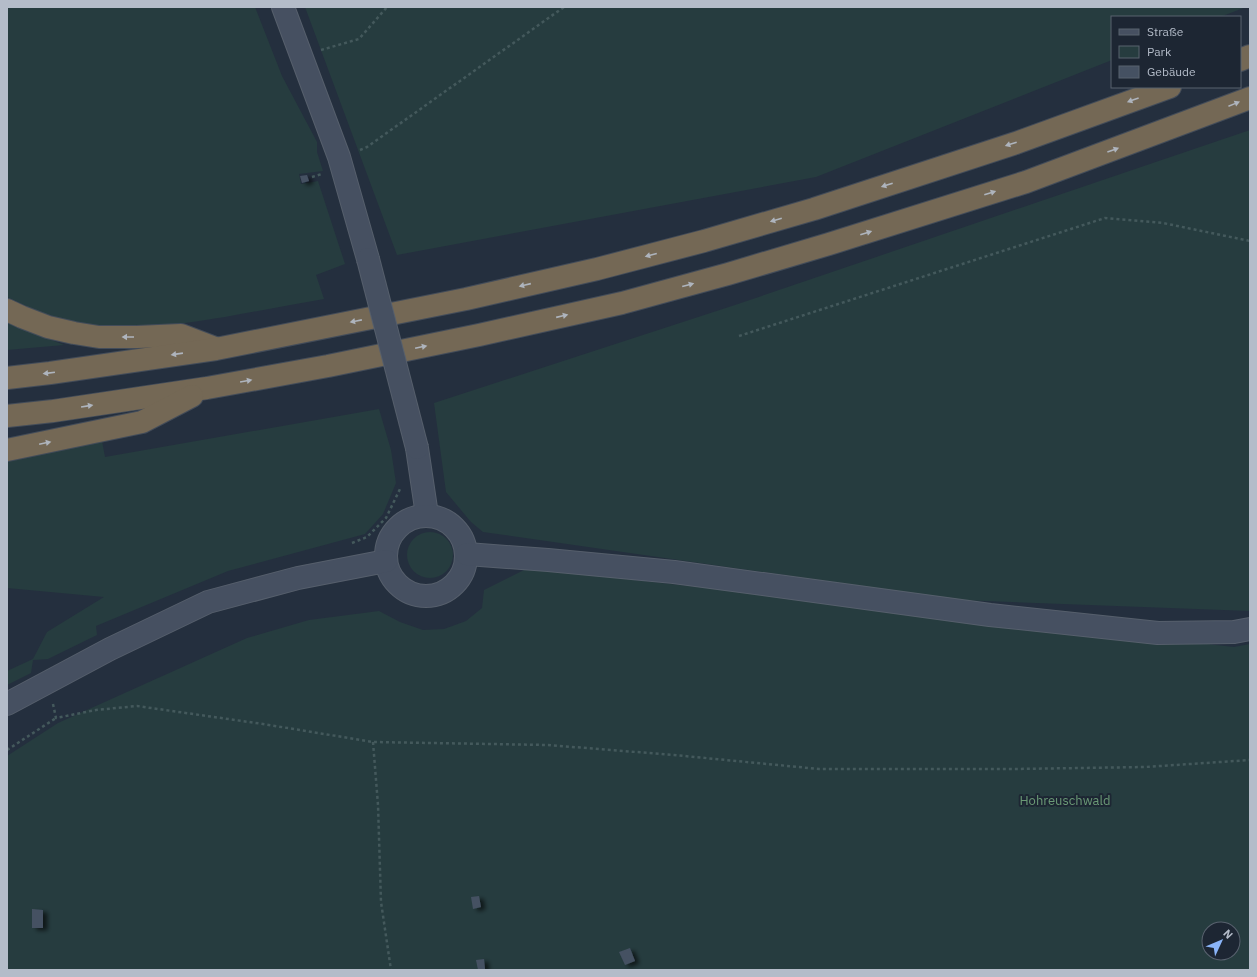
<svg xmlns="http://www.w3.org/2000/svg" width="1257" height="977" viewBox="0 0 1257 977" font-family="'IBM Plex Sans',sans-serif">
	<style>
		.green { fill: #263c3f; fill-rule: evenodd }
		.building { fill: #455162; filter: url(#shadow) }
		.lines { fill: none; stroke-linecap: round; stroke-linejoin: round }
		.secondary-casing { stroke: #565f6c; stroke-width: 24 }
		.highway-casing { stroke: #434c59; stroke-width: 24 }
		.path { stroke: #44595c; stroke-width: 2.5; stroke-dasharray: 3 3; stroke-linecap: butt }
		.secondary { stroke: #465061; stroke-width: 22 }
		.highway { stroke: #746855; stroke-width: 22 }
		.secondary-bridge-casing { stroke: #565f6c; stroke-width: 24; stroke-linecap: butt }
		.secondary-bridge { stroke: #465061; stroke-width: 22 }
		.oneway { fill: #aeb4bd }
		.labels { text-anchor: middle; stroke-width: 4; stroke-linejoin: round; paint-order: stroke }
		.park-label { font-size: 13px; fill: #6b9a76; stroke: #1d2633 }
	</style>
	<defs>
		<filter id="shadow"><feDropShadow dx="4.5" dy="2.5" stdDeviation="2" flood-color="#0009"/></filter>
	</defs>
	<rect width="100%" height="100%" fill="#242f3e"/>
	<g class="green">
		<path d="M7 7H255L282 76 317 142V152L323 171 299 174 301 184 318 181 345 264 316 275 324 299C291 305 258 311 225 317 174 325 118 334 66 320 45 315 26 306 7 297Z"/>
		<polygon points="305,7 1246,7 1220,17 1112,17 1112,60 816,177 397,255"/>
		<polygon points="1250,130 1250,611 959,600 483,532 471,522 446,492 434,403 735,305"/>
		<polygon points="7,322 64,345 7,350"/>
		<polygon points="379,409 391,450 396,483 383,514 365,534 228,571 96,626 97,635 48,659 33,660 31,673 7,685 7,671 33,659 47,632 104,597 7,588 7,462 102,441 105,457"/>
		<circle cx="430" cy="555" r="23"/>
		<path d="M528 568 1234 647 1250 644V970H7V756L58 723 247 638 309 620 379 611 400 622 423 630 444 629 466 621 482 608 484 590ZM1209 929H1233V953H1209Z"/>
	</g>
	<g class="building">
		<polygon points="307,175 309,181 302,183 300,176"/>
		<polygon points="479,896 481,907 473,909 471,897"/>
		<polygon points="32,909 43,910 43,928 32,928"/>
		<polygon points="630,948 635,961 625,965 619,952"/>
		<polygon points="484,959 485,969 478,970 476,960"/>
	</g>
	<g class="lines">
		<defs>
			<g id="secondary">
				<polyline points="283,7 339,157 368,259"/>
				<polyline points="417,448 427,515"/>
				<circle cx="426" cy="556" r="40"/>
				<polyline points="467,554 548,560 674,572 990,615 1158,633 1234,632 1250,629"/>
				<polyline points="7,704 110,649 208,602 298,578 386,561"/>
			</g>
			<g id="highway">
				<polyline points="1240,60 1250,56"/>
				<polyline points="7,310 22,317 48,327 74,333 99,337 137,337 181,335 215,348"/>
				<polyline points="7,378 50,373 216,349 466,299 597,269 704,241 814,209 1016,143 1170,87"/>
				<polyline points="7,416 53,411 207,388 328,366 479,335 622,303 728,274 829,244 1026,182 1250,98"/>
				<polyline points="7,450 142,422 192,396"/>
			</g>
		</defs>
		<use href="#secondary" class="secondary-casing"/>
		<use href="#highway" class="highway-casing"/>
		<g class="path">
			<polyline points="321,50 359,39 387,7"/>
			<polyline points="360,150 367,147 564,7"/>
			<polyline points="312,177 322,174"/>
			<polyline points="739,336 1105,218 1163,223 1250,241"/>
			<polyline points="352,543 367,537 386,518 400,489"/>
			<polyline points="53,704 56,718 96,710 137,706 263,724 373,742 548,745 674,755 819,769 1015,769 1145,767 1250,760"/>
			<polyline points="373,742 378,805 381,902 391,970"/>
			<polyline points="7,750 56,718"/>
		</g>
		<use href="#secondary" class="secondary"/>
		<use href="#highway" class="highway"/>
		<defs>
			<polyline id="secondary-bridge" points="368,259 417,448"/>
		</defs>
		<use href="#secondary-bridge" class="secondary-bridge-casing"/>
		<use href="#secondary-bridge" class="secondary-bridge"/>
	</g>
	<defs><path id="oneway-solid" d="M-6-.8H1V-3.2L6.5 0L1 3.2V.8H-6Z"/></defs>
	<g class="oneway">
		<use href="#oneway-solid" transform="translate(1133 100) rotate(160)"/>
		<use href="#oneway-solid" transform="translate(1234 104) rotate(-22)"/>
		<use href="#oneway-solid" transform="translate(1011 144) rotate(162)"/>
		<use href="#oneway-solid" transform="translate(1113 150) rotate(-20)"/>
		<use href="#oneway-solid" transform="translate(887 185) rotate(162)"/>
		<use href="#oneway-solid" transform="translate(990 193) rotate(-18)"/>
		<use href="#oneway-solid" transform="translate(776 220) rotate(164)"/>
		<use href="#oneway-solid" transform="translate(866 233) rotate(-18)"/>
		<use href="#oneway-solid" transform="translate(651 255) rotate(165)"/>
		<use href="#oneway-solid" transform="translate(525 285) rotate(167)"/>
		<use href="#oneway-solid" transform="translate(688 285) rotate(-15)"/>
		<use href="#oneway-solid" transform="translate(562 316) rotate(-13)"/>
		<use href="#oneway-solid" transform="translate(356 321) rotate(169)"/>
		<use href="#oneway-solid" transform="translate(128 337) rotate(-180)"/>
		<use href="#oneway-solid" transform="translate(421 347) rotate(-12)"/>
		<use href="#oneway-solid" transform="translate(177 354) rotate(172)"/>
		<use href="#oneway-solid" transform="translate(49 373) rotate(173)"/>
		<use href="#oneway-solid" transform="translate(246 381) rotate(-10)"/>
		<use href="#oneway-solid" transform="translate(87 406) rotate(-9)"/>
		<use href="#oneway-solid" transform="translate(45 443) rotate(-12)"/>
	</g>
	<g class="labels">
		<g class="park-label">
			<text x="1065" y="805">Hohreuschwald</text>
		</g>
	</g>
	<rect width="1257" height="977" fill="none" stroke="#b4bcc9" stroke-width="16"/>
	<rect x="1111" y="16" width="130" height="72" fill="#1d2633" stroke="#59626f"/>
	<rect x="1119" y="29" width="20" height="6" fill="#465061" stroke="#59626f"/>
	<text x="1147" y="36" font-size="12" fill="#b4bcc9">Straße</text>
	<rect x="1119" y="46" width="20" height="12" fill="#263c3f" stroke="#59626f"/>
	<text x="1147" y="56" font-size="12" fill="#b4bcc9">Park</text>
	<rect x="1119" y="66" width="20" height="12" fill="#455162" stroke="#59626f"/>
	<text x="1147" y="76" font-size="12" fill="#b4bcc9">Gebäude</text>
	<g transform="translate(1221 941) rotate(46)"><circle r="19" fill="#1d2633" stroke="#59626f"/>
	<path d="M0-3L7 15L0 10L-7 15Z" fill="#8ab4f8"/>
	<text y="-6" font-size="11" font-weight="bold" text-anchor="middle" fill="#b4bcc9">N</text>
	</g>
</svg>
